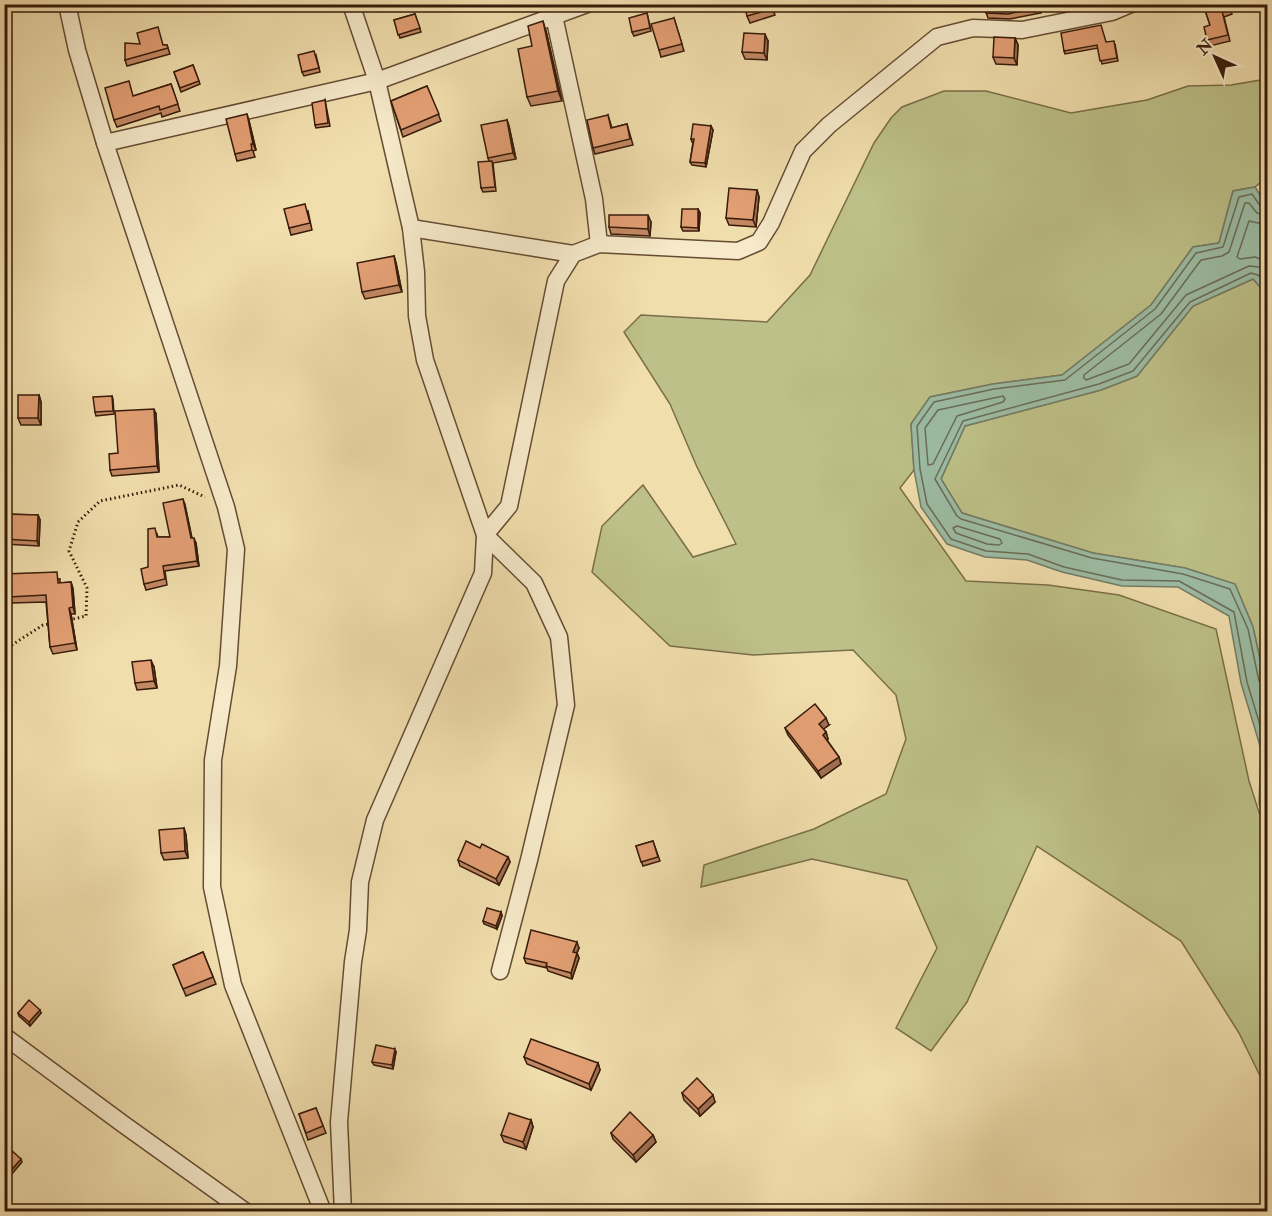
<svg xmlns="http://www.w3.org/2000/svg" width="1272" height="1216" viewBox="0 0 1272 1216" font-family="'IM FELL Double Pica',serif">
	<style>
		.green { fill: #bdc088; stroke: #7a6e49; stroke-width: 1.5 }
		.water { fill: #9cbda5; stroke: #747c67; stroke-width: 1.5 }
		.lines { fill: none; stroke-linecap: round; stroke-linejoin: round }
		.shore { stroke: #6a6c58; stroke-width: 1.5 }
		.minor-casing { stroke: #664c33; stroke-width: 19 }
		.path { stroke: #371b0a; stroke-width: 3; stroke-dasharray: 1.5 3; stroke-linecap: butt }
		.minor { stroke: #f6eaca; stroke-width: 16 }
		.wall { fill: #c38964; stroke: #371b0a; stroke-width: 1.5 }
		.shaded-wall { fill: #9f6f51; stroke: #371b0a; stroke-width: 1.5 }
		.building { fill: #e39f74; stroke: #371b0a; stroke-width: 1.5 }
	</style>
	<rect width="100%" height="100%" fill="#f1dead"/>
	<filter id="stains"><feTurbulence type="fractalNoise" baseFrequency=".00333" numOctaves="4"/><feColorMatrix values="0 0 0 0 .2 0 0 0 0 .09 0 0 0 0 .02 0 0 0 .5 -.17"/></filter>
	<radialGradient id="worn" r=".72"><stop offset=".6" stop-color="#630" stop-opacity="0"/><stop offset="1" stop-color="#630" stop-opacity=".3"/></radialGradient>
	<g class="green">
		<polygon points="1267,79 1267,177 1255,187 1233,191 1219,243 1193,247 1151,305 1062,375 993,384 930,397 911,424 914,470 900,488 966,581 1048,585 1119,595 1216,629 1249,781 1267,837 1267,1090 1239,1033 1181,941 1037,846 967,1002 931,1051 896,1028 937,948 907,880 812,859 701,887 704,865 814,829 886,794 906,739 896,695 853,650 753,655 670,646 592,572 602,526 643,485 693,557 736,544 697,467 670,404 624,332 641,315 767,322 810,275 874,143 891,118 902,107 944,91 986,91 1071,113 1147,100 1188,86 1231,85"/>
		<polygon points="1253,279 1268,295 1267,692 1253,627 1235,584 1185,568 1093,553 962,513 941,479 965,426 1101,390 1137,376 1193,306"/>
	</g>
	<polygon class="water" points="1255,187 1267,206 1267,295 1253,279 1193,306 1137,376 1101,390 965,426 941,479 962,513 1093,553 1185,568 1235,584 1253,627 1267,692 1267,820 1259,804 1261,749 1241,683 1229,616 1178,587 1122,586 1062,572 1027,560 985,557 947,544 921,507 914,470 911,424 930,397 993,384 1062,375 1151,305 1193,247 1219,243 1233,191"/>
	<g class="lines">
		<g class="shore">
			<polyline points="1268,209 1261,207 1252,194 1239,197 1223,247 1196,253 1155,309 1065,380 994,389 934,402 917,426 920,469 927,504 951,539 986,551 1028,554 1064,567 1122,580 1179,581 1234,612 1247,682 1267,748 1265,802 1268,807"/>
			<polyline points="1268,216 1257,213 1249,203 1245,203 1229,252 1222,256 1201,260 1161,314 1084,375 1084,378 1086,380 1129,364 1186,295 1249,266 1259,267 1268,275"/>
			<polyline points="1268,225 1249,221 1237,257 1240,259 1255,257 1268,262"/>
			<polyline points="1268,286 1258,275 1251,273 1190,302 1133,371 1099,384 963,421 935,479 957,516 961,519 1092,558 1183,574 1230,589 1248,629 1259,681 1262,684 1268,685"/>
			<polygon points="1003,396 1005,399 1003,402 957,416 933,464 928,465 925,428 938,410"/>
			<polygon points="957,526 1000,539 1002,543 999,545 987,544 956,533 953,528"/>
		</g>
		<defs>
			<g id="minor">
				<polyline points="67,4 77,50 105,143 226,507 236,549 228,666 213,760 212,887 233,985 323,1212"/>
				<polyline points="552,7 594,199 599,244"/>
				<polyline points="105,143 377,81 587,4"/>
				<polyline points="411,228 573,254"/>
				<polyline points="500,971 529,860 566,705 559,637 534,583 485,535 509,506 556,281 573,254 599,244 738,251 759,242 771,223 803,151 829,125 937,37 973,28 1022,30 1112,12 1131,4"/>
				<polyline points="4,1036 123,1124 246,1212"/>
				<polyline points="343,1212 339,1122 353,962 358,930 360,882 375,820 483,573 485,535 425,360 417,316 416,272 411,228 377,81 351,4"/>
			</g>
		</defs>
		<use href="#minor" class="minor-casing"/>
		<g class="path">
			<polyline points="69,620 86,616 87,588 69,551 78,522 100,501 179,485 205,497"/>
			<polyline points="4,650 43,625 51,624"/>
		</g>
		<use href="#minor" class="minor"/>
	</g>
	<g class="wall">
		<polygon points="771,4 775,15 750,23 747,16"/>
		<polygon points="983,4 1039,4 1041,13 1010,19 988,18"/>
		<polygon points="1203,4 1229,4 1232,14 1224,17 1230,41 1210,46 1207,40 1210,25"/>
		<polygon points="647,13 651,31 634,36 632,32"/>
		<polygon points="415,14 421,32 400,38 394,20"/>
		<polygon points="674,18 684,51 661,57 659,50"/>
		<polygon points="546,31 562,101 531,106 527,97 532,46"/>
		<polygon points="1015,38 1018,45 1017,65 996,64 993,57"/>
		<polygon points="768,41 767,60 745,59 742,52"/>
		<polygon points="1106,42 1115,44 1118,61 1102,64 1098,48 1065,54 1064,51"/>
		<polygon points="164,45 167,45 170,54 127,66 125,60"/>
		<polygon points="316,55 320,72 304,76 302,72"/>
		<polygon points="193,65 200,84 181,92 174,72"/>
		<polygon points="171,84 180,111 162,117 161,113 117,127 114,120 134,96"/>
		<polygon points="427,86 441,121 403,137 391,101"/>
		<polygon points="325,100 330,126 316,128 315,125"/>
		<polygon points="608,115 612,128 627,124 633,145 595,154 593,148"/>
		<polygon points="507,120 509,126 516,159 493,163 496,191 483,192 481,188 489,161 488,158"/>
		<polygon points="249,121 256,150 253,151 255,157 237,161 235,154"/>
		<polygon points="711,126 713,130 706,167 692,165 690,162 693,142 692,142 691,139"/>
		<polygon points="757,190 759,197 756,227 729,225 726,218"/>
		<polygon points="698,209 700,213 699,231 683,231 681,227"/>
		<polygon points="308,211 312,230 291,235 289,228"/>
		<polygon points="651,222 650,236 611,234 609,227"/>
		<polygon points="394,256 396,263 402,292 365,299 362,292"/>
		<polygon points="4,362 5,362 8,369 9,385 4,386"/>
		<polygon points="39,395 41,402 41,425 21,425 18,418"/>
		<polygon points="112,396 113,399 114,414 96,416 95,412"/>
		<polygon points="156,414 159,472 112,476 110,470 118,453"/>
		<polygon points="185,505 192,538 196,543 199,566 165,571 167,585 146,590 144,584 157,534 158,537 170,537"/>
		<polygon points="4,514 38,515 40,520 39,546 4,544"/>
		<polygon points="4,574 60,579 60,583 71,582 73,589 75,614 71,614 77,650 53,654 50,647 46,602 10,603 11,634 4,635"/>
		<polygon points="154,667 157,688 137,690 135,683"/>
		<polygon points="829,725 823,729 826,732 828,739 827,740 839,757 841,764 821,778 788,735 785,728"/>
		<polygon points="184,828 186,835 188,858 164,860 161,853"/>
		<polygon points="653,841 660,861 643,866 636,846"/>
		<polygon points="480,848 508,857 510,862 499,885 460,866 458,860"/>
		<polygon points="501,912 502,916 497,929 484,924 483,921"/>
		<polygon points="579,948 577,953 579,958 572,979 548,971 547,968 526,963 524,958"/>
		<polygon points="203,952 216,984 186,996 173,965"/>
		<polygon points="18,1013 41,1013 30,1026 19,1016"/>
		<polygon points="396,1052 393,1069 374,1065 372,1062"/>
		<polygon points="524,1057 598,1063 600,1070 591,1090 527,1064"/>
		<polygon points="682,1093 715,1102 700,1116 684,1100"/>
		<polygon points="316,1108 326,1133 308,1140 299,1114"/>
		<polygon points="531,1120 533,1127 526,1149 504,1142 501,1135"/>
		<polygon points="611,1133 653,1135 656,1142 636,1162 613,1139"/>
	</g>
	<g class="shaded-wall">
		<polygon points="543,21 546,31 562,101 558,91"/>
		<polygon points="765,34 768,41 767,60 764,53"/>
		<polygon points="1015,38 1018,45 1017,65 1014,58"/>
		<polygon points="247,114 249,121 256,150 253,144"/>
		<polygon points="507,120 509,126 516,159 513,153"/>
		<polygon points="711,126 713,130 706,167 705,163"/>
		<polygon points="757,190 759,197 756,227 753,220"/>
		<polygon points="698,209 700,213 699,231 698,228"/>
		<polygon points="648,215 651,222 650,236 648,229"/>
		<polygon points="394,256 396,263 402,292 399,285"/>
		<polygon points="5,362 8,369 9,385 6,378"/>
		<polygon points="39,395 41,402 41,425 38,418"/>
		<polygon points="154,409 156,414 159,472 157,466"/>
		<polygon points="183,499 185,505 193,544 191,538"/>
		<polygon points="38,515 40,520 39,546 37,541"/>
		<polygon points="194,538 196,543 199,566 197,561"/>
		<polygon points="71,582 73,589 75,614 73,607"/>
		<polygon points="8,597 10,603 11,634 9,628"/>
		<polygon points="69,608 71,614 77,650 75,643"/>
		<polygon points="151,660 154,667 157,688 154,681"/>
		<polygon points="826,718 829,725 821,731 819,724"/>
		<polygon points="826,732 828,739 826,742 823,735"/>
		<polygon points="839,757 841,764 821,778 818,771"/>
		<polygon points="184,828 186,835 188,858 185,851"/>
		<polygon points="508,857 510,862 499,885 496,879"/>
		<polygon points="501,912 502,916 497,929 496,926"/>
		<polygon points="577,942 579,948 575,957 573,952"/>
		<polygon points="577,953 579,958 572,979 571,973"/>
		<polygon points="40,1010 41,1013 30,1026 29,1022"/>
		<polygon points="395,1049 396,1052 393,1069 392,1065"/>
		<polygon points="598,1063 600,1070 591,1090 589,1084"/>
		<polygon points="713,1095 715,1102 700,1116 698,1109"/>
		<polygon points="531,1120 533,1127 526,1149 523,1142"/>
		<polygon points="653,1135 656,1142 636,1162 633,1155"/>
		<polygon points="21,1159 22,1162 6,1181 5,1177"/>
	</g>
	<g class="building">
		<polygon points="744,4 771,4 772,9 747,16"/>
		<polygon points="983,4 1038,4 1039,7 1008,14 986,13"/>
		<polygon points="1203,4 1229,4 1230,8 1222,11 1228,35 1207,40 1204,27 1210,25"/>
		<polygon points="647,13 650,28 632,32 629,18"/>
		<polygon points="415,14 420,28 398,35 394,20"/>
		<polygon points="674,18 682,44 659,50 651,24"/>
		<polygon points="543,21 558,91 527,97 518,49 532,46 528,26"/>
		<polygon points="1101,25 1106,42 1114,41 1117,58 1100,61 1097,45 1064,51 1061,33"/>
		<polygon points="158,27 163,45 167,45 168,48 125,60 125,43 140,44 137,33"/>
		<polygon points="744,33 765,34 764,53 742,52"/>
		<polygon points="994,37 1015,38 1014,58 993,57"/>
		<polygon points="314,51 319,68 302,72 298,55"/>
		<polygon points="193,65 199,81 180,88 174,72"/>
		<polygon points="129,81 133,96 171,84 178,104 160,110 159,106 114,120 105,88"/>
		<polygon points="427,86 439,114 401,130 391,101"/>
		<polygon points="325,100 328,123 315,125 312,103"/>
		<polygon points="247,114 253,144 251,144 252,150 235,154 226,119"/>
		<polygon points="608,115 611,128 627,124 630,139 593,148 587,120"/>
		<polygon points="507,120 513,153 488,158 481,125"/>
		<polygon points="693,124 711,126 705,163 690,162 694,139 691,139"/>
		<polygon points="492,161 495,187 481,188 478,162"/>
		<polygon points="729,188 757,190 753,220 726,218"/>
		<polygon points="305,204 310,223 289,228 284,209"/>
		<polygon points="682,209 698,209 698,228 681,227"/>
		<polygon points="609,215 648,215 648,229 609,227"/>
		<polygon points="394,256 399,285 362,292 357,263"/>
		<polygon points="4,362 5,362 6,378 4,379"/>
		<polygon points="18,395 39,395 38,418 18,418"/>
		<polygon points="112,396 113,411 95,412 93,397"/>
		<polygon points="154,409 157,466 110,470 109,454 118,453 115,411"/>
		<polygon points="183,499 191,538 194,538 197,561 163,566 165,579 144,584 141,569 148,567 148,529 155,528 157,537 170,537 163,503"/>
		<polygon points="4,514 38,515 37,541 4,539"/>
		<polygon points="57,572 58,583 71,582 73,607 69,608 75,643 50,647 46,595 8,597 9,628 4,628 4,574"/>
		<polygon points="151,660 154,681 135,683 132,662"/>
		<polygon points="815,704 826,718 819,724 826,732 823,735 839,757 818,771 785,728"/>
		<polygon points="184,828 185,851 161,853 159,830"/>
		<polygon points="466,841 480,848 482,844 508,857 496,879 458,860"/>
		<polygon points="653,841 658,857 641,862 636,846"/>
		<polygon points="487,908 501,912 496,926 483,921"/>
		<polygon points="531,930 577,942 573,952 577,953 571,973 546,966 547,963 524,958"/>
		<polygon points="203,952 213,977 183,989 173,965"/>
		<polygon points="29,1000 40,1010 29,1022 18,1013"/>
		<polygon points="531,1039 598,1063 589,1084 524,1057"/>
		<polygon points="376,1045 395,1049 392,1065 372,1062"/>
		<polygon points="697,1078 713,1095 698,1109 682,1093"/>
		<polygon points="316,1108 323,1126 306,1133 299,1114"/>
		<polygon points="630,1112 653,1135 633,1155 611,1133"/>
		<polygon points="509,1113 531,1120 523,1142 501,1135"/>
		<polygon points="10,1149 21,1159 5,1177 4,1155"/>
	</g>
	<rect width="1272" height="1216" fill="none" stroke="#f1dead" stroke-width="24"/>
	<rect x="6" y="6" width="1260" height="1204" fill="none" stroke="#371b0a" stroke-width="3"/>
	<rect x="12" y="12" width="1248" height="1192" fill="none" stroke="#371b0a" stroke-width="1.5"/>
	<g transform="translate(1215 57) rotate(315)" stroke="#f6eaca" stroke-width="4.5" paint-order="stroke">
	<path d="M0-4.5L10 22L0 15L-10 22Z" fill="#371b0a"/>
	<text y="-9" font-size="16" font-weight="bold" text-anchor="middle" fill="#371b0a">N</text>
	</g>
	<rect width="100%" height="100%" filter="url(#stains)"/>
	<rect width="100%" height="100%" fill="url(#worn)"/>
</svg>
